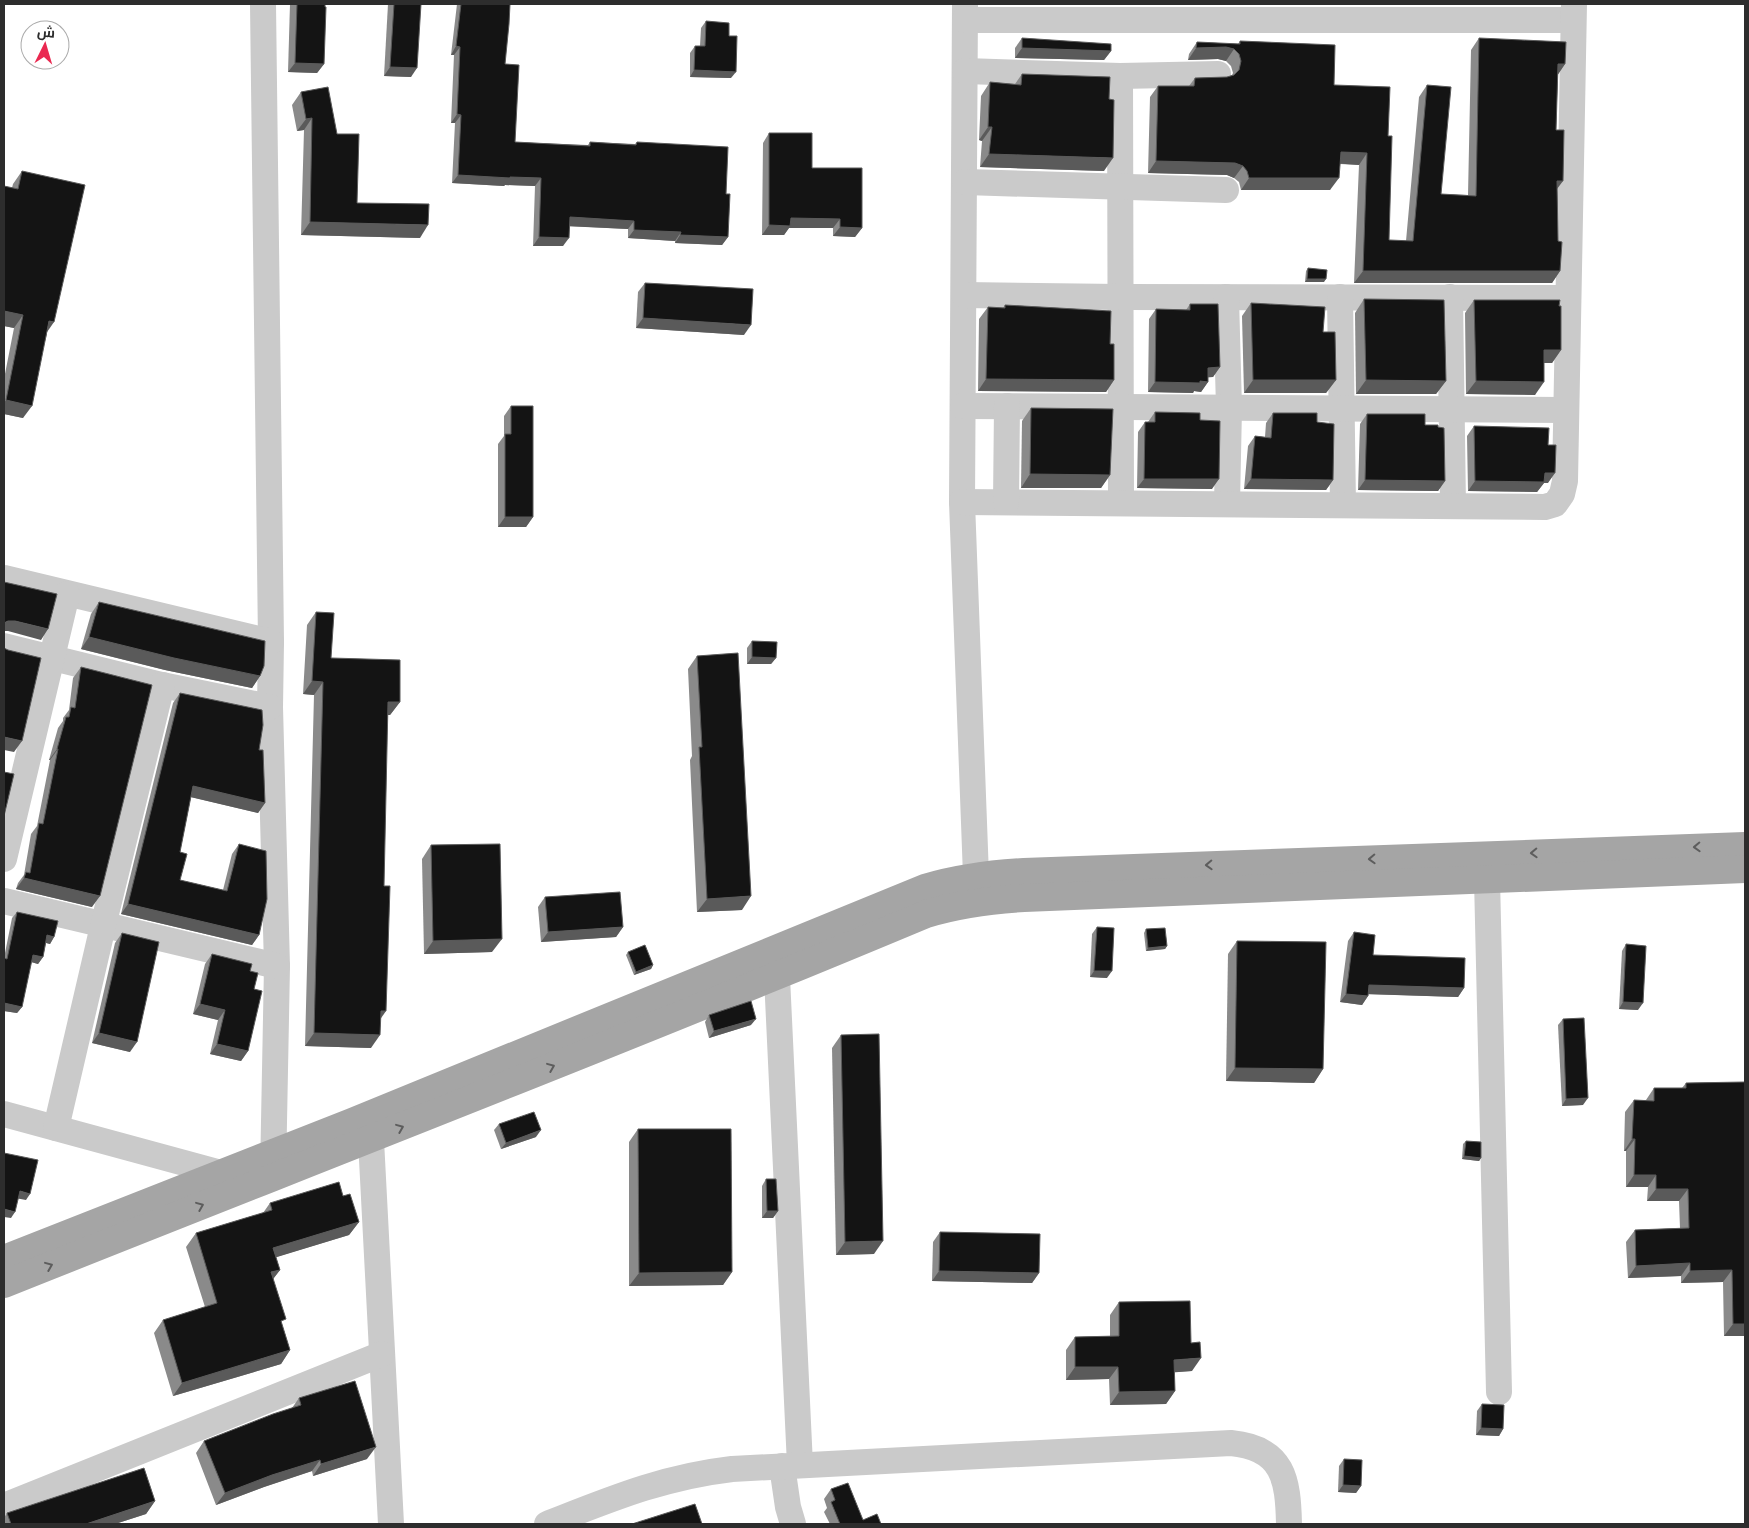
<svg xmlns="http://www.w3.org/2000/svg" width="1749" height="1528" viewBox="0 0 1749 1528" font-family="'Sofia Sans Condensed',Cairo,sans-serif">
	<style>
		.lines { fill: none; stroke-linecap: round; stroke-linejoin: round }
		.minor { stroke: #cacaca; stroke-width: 26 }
		.major { stroke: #a5a5a5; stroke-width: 28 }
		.wall { fill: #8a8a8a }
		.shaded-wall { fill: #5a5a5a }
		.building { fill: #141414; stroke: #5a5a5a }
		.oneway { stroke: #5d5d5d }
	</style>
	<rect width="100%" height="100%" fill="#fff"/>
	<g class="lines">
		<g class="minor">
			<polyline points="263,4 271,642 270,707 277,966 273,1174"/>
			<polyline points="965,4 962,502 976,876"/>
			<polyline points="965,20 1573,20"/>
			<polyline points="965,71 1120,76 1218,74"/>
			<polyline points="1120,76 1121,503"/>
			<polyline points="965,182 1226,190"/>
			<polyline points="964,295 1120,297 1568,298"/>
			<polyline points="1226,297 1229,408 1227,504"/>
			<polyline points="1340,297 1343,505"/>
			<polyline points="1450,297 1453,506"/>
			<polyline points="963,406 1565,410"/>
			<polyline points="962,502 1545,507 1555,504 1562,494 1565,481 1574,4"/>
			<polyline points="1006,502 1007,406"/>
			<polyline points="4,578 271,642"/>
			<polyline points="4,646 162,685 270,707"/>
			<polyline points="4,859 67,594"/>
			<polyline points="1487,879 1499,1392"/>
			<polyline points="4,901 277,966"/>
			<polyline points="777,977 800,1465"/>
			<polyline points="4,1114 221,1173 233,1181"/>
			<polyline points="56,1128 103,926 162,685"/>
			<polyline points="371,1140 391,1524"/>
			<polyline points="782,1466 788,1507 793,1524"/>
			<polyline points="4,1506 382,1354"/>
			<path d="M547 1524C611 1499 663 1477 732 1469L1231 1443C1284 1448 1288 1480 1289 1524"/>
		</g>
		<g class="major">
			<path d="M4 1259 352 1122 925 888C958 878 989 874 1024 872L1745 846"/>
			<path d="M4 1284C312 1161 620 1042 926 914 959 904 990 900 1024 898L1745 869"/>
		</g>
	</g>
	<g class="wall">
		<polygon points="290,4 325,4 324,64 317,73 288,72"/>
		<polygon points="388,4 421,4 411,77 384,76"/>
		<polygon points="457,4 510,4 505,64 515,142 588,145 590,142 635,144 637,142 726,194 728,237 722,245 675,243 675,241 628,238 628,229 569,226 563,246 533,246 535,186 505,185 504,186 452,183 455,123 451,123 454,55 451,55"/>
		<polygon points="706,21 729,36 731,78 690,77 690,53 695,46 700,46 701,28"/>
		<polygon points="1022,38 1111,51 1104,60 1015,58 1015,48"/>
		<polygon points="1479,38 1565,64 1558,74 1556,130 1557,188 1558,241 1560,271 1552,283 1354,283 1359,165 1340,164 1330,190 1241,190 1239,182 1234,178 1227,175 1148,173 1150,97 1158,86 1189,86 1195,78 1227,77 1232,75 1233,73 1231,66 1226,61 1218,59 1188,60 1189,54 1197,42 1238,44 1240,41 1334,85 1388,136 1389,240 1406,241 1419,97 1427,85 1441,194 1468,195 1471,50"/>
		<polygon points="1022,74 1104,171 980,167 982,141 979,140 981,96 990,82 1015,84"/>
		<polygon points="301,92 337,134 357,203 420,238 301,235 304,130 297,131 292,105"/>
		<polygon points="769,133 812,168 862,228 855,237 833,236 833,228 789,228 784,235 762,235 763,143"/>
		<polygon points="22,171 47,334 23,418 4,414 4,379 14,328 4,326 4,186 12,188 13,184"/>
		<polygon points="1308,268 1324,282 1305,282 1306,271"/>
		<polygon points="645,283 744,335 636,328 638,292"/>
		<polygon points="1364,299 1446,381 1436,394 1356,394 1355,313"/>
		<polygon points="1474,300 1559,306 1561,350 1552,363 1544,363 1535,395 1466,394 1465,313"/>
		<polygon points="1251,303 1323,332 1336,380 1326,393 1244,393 1242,316"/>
		<polygon points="1190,304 1220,367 1213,377 1208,377 1208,382 1201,392 1194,391 1193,393 1148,392 1149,319 1156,309 1186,310"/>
		<polygon points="1005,305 1110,344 1114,380 1106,392 978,391 979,319 988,307 1003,308"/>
		<polygon points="511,406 533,517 526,527 498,527 498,444 504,436 504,416"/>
		<polygon points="1031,408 1110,475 1101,488 1021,488 1022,421"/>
		<polygon points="1155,412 1200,420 1212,489 1137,488 1138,432 1145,422 1148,422"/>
		<polygon points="1273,413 1317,422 1333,480 1326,490 1244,489 1248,446 1255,436 1265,437 1266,423"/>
		<polygon points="1367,414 1425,425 1445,481 1438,491 1358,490 1360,424"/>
		<polygon points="1474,426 1548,483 1544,483 1537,492 1468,491 1467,436"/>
		<polygon points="99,602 260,676 252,688 165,670 81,649 91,614"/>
		<polygon points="316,612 331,658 400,702 390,715 388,715 371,1048 305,1046 314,695 303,694 307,625"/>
		<polygon points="752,641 776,658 771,664 747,664 747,648"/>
		<polygon points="697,656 742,910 697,912 690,760 692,756 688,669"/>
		<polygon points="81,667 92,907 16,889 18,883 24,875 31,834 37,826 50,760 49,760 58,728 63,721 63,718 69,710 73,678"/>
		<polygon points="180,693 259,750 265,803 258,813 191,797 180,852 180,880 223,890 232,854 239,844 259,935 252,945 121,914 173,703"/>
		<polygon points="431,845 492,952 424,954 422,859"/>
		<polygon points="545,897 623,927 616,937 541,942 538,907"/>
		<polygon points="17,912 54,937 50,944 46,943 43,957 38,964 31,962 22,1007 17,1013 4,1011 4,958 12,918"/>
		<polygon points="1097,927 1107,978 1090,977 1092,934"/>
		<polygon points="1146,929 1167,946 1165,949 1146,951 1144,933"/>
		<polygon points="1354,932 1373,955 1464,988 1458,997 1368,994 1368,996 1362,1005 1340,1002 1348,941"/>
		<polygon points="122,933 130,1052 92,1043 115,943"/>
		<polygon points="1237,941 1323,1069 1314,1083 1226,1081 1228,954"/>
		<polygon points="1626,944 1638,1010 1619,1009 1622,951"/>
		<polygon points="628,952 653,965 651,969 634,975 626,955"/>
		<polygon points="212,954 250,971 254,989 248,1051 241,1061 210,1054 218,1020 193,1014 205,964"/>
		<polygon points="709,1015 751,1025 709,1038 705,1022"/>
		<polygon points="1563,1019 1583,1105 1562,1106 1558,1025"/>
		<polygon points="841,1035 874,1254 836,1255 832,1048"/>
		<polygon points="1745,1082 1745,1336 1724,1336 1723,1282 1681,1283 1681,1276 1628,1278 1626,1242 1635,1230 1680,1228 1679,1201 1647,1201 1648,1187 1626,1187 1626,1151 1624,1151 1625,1112 1634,1100 1646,1100 1654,1088 1682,1088 1686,1083"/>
		<polygon points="499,1124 536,1137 501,1149 494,1130"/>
		<polygon points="638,1129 732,1272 723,1285 629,1286 629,1142"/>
		<polygon points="1466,1141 1481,1158 1479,1161 1462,1159 1463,1144"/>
		<polygon points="766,1179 778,1211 773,1218 762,1218 762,1186"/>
		<polygon points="343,1196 359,1222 349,1235 276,1257 280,1270 273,1279 282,1324 290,1350 281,1364 173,1396 154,1333 163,1320 205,1307 186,1247 196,1233 263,1213 270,1203"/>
		<polygon points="940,1232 1039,1273 1032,1283 932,1281 933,1242"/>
		<polygon points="1119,1302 1192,1371 1175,1372 1175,1391 1166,1404 1110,1405 1109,1379 1066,1380 1066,1350 1075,1337 1110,1336 1110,1315"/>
		<polygon points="299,1398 367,1459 313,1476 312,1471 264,1487 216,1505 196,1453 204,1441 292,1408"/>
		<polygon points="1482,1404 1503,1429 1499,1436 1476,1435 1477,1411"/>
		<polygon points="1344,1459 1361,1486 1356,1493 1338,1492 1339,1466"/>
		<polygon points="831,1489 863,1520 881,1524 830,1524 824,1512 827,1508 824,1499"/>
		<polygon points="155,1501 146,1514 115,1524 4,1524 4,1518 7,1513"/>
	</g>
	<g class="shaded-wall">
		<polygon points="456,46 460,47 454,55 451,55"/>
		<polygon points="1226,47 1234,49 1226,61 1218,59 1188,60 1196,48"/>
		<polygon points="1022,48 1111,51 1104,60 1015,58"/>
		<polygon points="295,63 324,64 317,73 288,72"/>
		<polygon points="1558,64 1565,64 1557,76"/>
		<polygon points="390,67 417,68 411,77 384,76"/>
		<polygon points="694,70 736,72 731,78 690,77"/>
		<polygon points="457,114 461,115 455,123 451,123"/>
		<polygon points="312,118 304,130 297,131 306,119"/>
		<polygon points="988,127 992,127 982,141 979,140"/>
		<polygon points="1341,152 1367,153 1359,165 1332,163"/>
		<polygon points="989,154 1113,158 1104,171 980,167"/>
		<polygon points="1156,161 1235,163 1243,166 1234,178 1227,175 1148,173"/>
		<polygon points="458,175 510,177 541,178 535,186 505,185 504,186 452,183"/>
		<polygon points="1249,178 1339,178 1330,190 1241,190"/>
		<polygon points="1557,181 1563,181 1554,193"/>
		<polygon points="570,217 634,221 628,229 564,226"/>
		<polygon points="791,218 840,219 833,228 789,228 784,235 762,235 769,225"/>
		<polygon points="310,222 428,225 420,238 301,235"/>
		<polygon points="840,227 862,228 855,237 833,236"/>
		<polygon points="634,230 681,232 675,241 628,238"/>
		<polygon points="680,235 728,237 722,245 675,243"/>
		<polygon points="539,237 569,238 563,246 533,246"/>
		<polygon points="1363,271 1560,271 1552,283 1354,283"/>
		<polygon points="1307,279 1326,279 1324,282 1305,282"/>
		<polygon points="4,311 23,315 14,328 4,326"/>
		<polygon points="643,318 751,325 744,335 636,328"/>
		<polygon points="49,321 54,322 45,335"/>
		<polygon points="1544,350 1561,350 1552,363 1535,363"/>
		<polygon points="1220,367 1213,377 1201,378 1208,368"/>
		<polygon points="986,379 1114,380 1106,392 978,391"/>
		<polygon points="1253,380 1336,380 1326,393 1244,393"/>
		<polygon points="1366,380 1446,381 1436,394 1356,394"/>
		<polygon points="1200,381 1208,382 1201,392 1194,391 1193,393 1148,392 1155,382"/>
		<polygon points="1476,381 1544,382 1535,395 1466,394"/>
		<polygon points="6,400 32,406 23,418 4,414 4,403"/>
		<polygon points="1545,473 1555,473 1548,483 1544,483 1537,492 1468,491 1475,481"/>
		<polygon points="1030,474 1110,475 1101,488 1021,488"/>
		<polygon points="1144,479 1219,479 1212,489 1137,488"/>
		<polygon points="1251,479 1333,480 1326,490 1244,489"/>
		<polygon points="1365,480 1445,481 1438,491 1358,490"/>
		<polygon points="505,517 533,517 526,527 498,527"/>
		<polygon points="8,621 15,621 48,629 41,640 8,631 4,631 4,623"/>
		<polygon points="89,637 260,676 252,688 165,670 81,649"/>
		<polygon points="752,657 776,658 771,664 747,664"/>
		<polygon points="312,681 323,682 314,695 303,694"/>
		<polygon points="388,702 400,702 390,715 379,715"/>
		<polygon points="4,737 22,741 14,752 4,750"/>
		<polygon points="57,749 58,749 50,760 49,760"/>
		<polygon points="193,786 265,803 258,813 186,796"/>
		<polygon points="24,878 100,896 92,907 16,889"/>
		<polygon points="751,896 742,910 697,912 707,899"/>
		<polygon points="128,904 259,935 252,945 121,914"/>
		<polygon points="623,927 616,937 541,942 548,932"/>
		<polygon points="47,935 54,937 50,944 43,942"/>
		<polygon points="502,939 492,952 424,954 433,941"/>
		<polygon points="1167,946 1165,949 1146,951 1148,948"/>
		<polygon points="33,955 43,957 38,964 28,961"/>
		<polygon points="653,965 651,969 634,975 636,972"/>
		<polygon points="1094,971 1112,971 1107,978 1090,977"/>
		<polygon points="1369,985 1464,988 1458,997 1363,994"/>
		<polygon points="1346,994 1368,996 1362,1005 1340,1002"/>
		<polygon points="1623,1002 1643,1003 1638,1010 1619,1009"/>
		<polygon points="4,1003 22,1007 17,1013 4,1011"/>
		<polygon points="200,1004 225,1010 218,1020 193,1014"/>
		<polygon points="381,1011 386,1011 377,1024"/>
		<polygon points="756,1019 751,1025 709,1038 714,1031"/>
		<polygon points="99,1033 137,1042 130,1052 92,1043"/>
		<polygon points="314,1033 380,1035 371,1048 305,1046"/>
		<polygon points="217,1044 248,1051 241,1061 210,1054"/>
		<polygon points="1235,1068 1323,1069 1314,1083 1226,1081"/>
		<polygon points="1588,1098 1583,1105 1562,1106 1566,1099"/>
		<polygon points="541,1130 536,1137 501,1149 506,1143"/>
		<polygon points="1632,1139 1635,1139 1626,1151 1624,1151"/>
		<polygon points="1464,1156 1481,1158 1479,1161 1462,1159"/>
		<polygon points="1634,1175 1656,1175 1648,1187 1626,1187"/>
		<polygon points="1656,1189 1688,1189 1679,1201 1647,1201"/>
		<polygon points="20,1191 30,1194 26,1200 15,1198"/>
		<polygon points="4,1209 15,1212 11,1218 4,1217"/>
		<polygon points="767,1211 778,1211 773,1218 762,1218"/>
		<polygon points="359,1222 349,1235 264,1261 273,1248"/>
		<polygon points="883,1241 874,1254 836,1255 845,1242"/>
		<polygon points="1690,1263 1681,1276 1628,1278 1636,1266"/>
		<polygon points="280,1270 270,1283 271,1272"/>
		<polygon points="1732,1270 1723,1282 1681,1283 1690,1271"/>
		<polygon points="939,1271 1039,1273 1032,1283 932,1281"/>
		<polygon points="732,1272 723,1285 629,1286 639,1273"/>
		<polygon points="1733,1324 1745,1324 1745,1336 1724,1336"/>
		<polygon points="290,1350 281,1364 173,1396 182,1383"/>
		<polygon points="1201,1358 1192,1371 1166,1373 1174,1360"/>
		<polygon points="1075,1367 1118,1367 1109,1379 1066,1380"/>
		<polygon points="1175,1391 1166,1404 1110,1405 1119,1392"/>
		<polygon points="1481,1428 1503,1429 1499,1436 1476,1435"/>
		<polygon points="376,1447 367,1459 313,1476 321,1464"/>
		<polygon points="320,1460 312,1471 264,1487 216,1505 225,1493 272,1475"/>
		<polygon points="1343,1485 1361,1486 1356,1493 1338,1492"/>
		<polygon points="155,1501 146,1514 115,1524 86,1524"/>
	</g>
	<g class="building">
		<polygon points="297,4 325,4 325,7 326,7 324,64 295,63"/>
		<polygon points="394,4 421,4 417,68 390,67"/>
		<polygon points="461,4 510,4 509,24 505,64 519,65 515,142 590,146 590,142 636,145 637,142 728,147 726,194 730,194 728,237 680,235 681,232 634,230 634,221 570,217 569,238 539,237 541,178 510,177 510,178 458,175 461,115 457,114 460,47 456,46"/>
		<polygon points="706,21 729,23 729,36 737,36 736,72 694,70 695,46 705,46"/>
		<polygon points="1022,38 1111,44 1111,51 1022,48"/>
		<polygon points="1479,38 1566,42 1565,64 1558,64 1556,130 1564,130 1563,181 1557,181 1558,241 1562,242 1560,271 1363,271 1367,153 1341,152 1339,178 1249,178 1247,171 1243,166 1235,163 1156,161 1158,86 1194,86 1195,78 1227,77 1234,75 1239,70 1241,61 1239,54 1234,49 1226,47 1196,48 1197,42 1240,44 1240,41 1335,45 1334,85 1390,87 1388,136 1392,136 1389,240 1413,241 1427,85 1451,87 1441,194 1476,196"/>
		<polygon points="1022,74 1110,77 1109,99 1114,100 1113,158 989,154 992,127 988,127 990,82 1021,85"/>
		<polygon points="328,87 337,134 359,134 357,203 429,204 428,225 310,222 312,118 306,119 301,92"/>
		<polygon points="769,133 812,133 812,168 862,168 862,228 840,227 840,219 791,218 790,226 769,225"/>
		<polygon points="22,171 85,185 54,322 49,321 32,406 6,400 23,315 4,311 4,186 18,189"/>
		<polygon points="1308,268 1327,270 1326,279 1307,279"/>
		<polygon points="645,283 753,289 751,325 643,318"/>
		<polygon points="1364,299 1444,300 1446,381 1366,380"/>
		<polygon points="1474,300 1560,300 1559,306 1561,306 1561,350 1544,350 1544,382 1476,381"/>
		<polygon points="1251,303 1325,307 1323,332 1335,332 1336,380 1253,380"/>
		<polygon points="1190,304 1218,304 1220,367 1208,368 1208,382 1200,381 1200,383 1155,382 1156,309 1190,310"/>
		<polygon points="1005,305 1111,311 1110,344 1114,344 1114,380 986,379 988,307 1005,308"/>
		<polygon points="511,406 533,406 533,517 505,517 505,434 511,434"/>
		<polygon points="1031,408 1113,409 1110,475 1030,474"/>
		<polygon points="1155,412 1200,413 1200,420 1220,421 1219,479 1144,479 1145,422 1155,422"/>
		<polygon points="1273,413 1317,413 1317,422 1334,424 1333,480 1251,479 1255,436 1271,438"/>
		<polygon points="1367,414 1425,414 1425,425 1438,425 1438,427 1444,428 1445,481 1365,480"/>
		<polygon points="1474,426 1549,428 1548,445 1556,445 1555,473 1545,473 1544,482 1475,481"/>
		<polygon points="4,582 57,594 48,629 15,621 8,621 4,623"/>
		<polygon points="99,602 265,641 264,666 260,676 174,658 89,637"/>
		<polygon points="316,612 334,613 331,658 400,660 400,702 388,702 384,886 390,886 386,1011 381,1011 380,1035 314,1033 323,682 312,681"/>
		<polygon points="752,641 777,642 776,658 752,657"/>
		<polygon points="4,648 8,650 41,658 22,741 4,737"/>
		<polygon points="738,653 751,896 707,899 699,747 702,747 697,656"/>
		<polygon points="81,667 152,685 100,896 24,878 26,872 30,873 39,823 43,824 58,749 57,749 66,717 69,717 71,707 75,708"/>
		<polygon points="180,693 262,710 263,725 259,750 263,750 265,803 193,786 180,852 187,854 180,880 227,891 239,844 266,851 267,899 259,935 128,904"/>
		<polygon points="4,772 14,774 4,816"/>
		<polygon points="500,844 502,939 433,941 431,845"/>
		<polygon points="620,892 623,927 548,932 545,897"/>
		<polygon points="17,912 58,921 54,937 47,935 43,957 33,955 22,1007 4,1003 4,958 7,959"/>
		<polygon points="1097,927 1114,928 1112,971 1094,971"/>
		<polygon points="1165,928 1167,946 1148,948 1146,929"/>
		<polygon points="1354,932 1375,935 1373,955 1465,958 1464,988 1369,985 1368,996 1346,994"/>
		<polygon points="122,933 159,942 137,1042 99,1033"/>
		<polygon points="1237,941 1326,942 1323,1069 1235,1068"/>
		<polygon points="1626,944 1646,946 1643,1003 1623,1002"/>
		<polygon points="645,945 653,965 636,972 628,952"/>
		<polygon points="212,954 252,964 250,971 258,973 254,989 262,991 248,1051 217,1044 225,1010 200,1004"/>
		<polygon points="751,1001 756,1019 714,1031 709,1015"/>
		<polygon points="1584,1018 1588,1098 1566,1099 1563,1019"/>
		<polygon points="879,1034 883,1241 845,1242 841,1035"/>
		<polygon points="1745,1082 1745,1324 1733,1324 1732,1270 1690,1271 1690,1263 1636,1266 1635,1230 1689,1228 1688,1189 1656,1189 1656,1175 1634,1175 1635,1139 1632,1139 1634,1100 1654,1101 1654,1088 1686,1088 1686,1083"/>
		<polygon points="534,1112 541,1130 506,1143 499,1124"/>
		<polygon points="638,1129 731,1129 732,1272 639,1273"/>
		<polygon points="1466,1141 1481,1142 1481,1158 1464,1156"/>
		<polygon points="4,1153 38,1160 30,1194 20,1191 15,1212 4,1209"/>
		<polygon points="766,1179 776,1179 778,1211 767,1211"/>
		<polygon points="339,1182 343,1196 350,1194 359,1222 273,1248 280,1270 271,1272 286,1319 281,1321 290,1350 182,1383 163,1320 217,1303 196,1233 272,1210 270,1203"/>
		<polygon points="940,1232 1040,1234 1039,1273 939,1271"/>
		<polygon points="1190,1301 1191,1343 1200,1342 1201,1358 1174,1360 1175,1391 1119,1392 1118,1367 1075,1367 1075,1337 1119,1336 1119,1302"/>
		<polygon points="355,1381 376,1447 321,1464 320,1460 272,1475 225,1493 204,1441 273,1414 301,1405 299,1398"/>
		<polygon points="1482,1404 1504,1405 1503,1429 1481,1428"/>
		<polygon points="1344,1459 1362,1460 1361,1486 1343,1485"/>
		<polygon points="144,1468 155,1501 86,1524 11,1524 7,1513"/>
		<polygon points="848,1483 863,1520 877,1514 881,1524 840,1524 831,1502 835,1500 831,1489"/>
		<polygon points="695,1504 702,1524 632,1524"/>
	</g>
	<defs><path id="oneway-chevron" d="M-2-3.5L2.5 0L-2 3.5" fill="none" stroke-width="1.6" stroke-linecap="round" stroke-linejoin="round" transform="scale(1.25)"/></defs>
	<g class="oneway">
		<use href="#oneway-chevron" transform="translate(1697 847) rotate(178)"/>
		<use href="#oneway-chevron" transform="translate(1534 853) rotate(178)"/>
		<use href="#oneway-chevron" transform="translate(1372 859) rotate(178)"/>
		<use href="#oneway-chevron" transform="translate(1209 865) rotate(178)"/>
		<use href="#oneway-chevron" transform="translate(551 1067) rotate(-22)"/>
		<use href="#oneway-chevron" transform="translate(400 1128) rotate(-22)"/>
		<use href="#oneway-chevron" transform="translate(200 1206) rotate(-22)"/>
		<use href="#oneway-chevron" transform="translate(49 1266) rotate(-22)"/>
	</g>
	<rect width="1749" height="1528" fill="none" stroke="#2d2d2d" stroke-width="10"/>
	<g transform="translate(45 45) rotate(5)"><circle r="24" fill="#ffffff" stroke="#ababab"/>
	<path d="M0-4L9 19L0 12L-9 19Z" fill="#ea2850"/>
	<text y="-8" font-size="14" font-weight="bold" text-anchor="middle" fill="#2d2d2d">ش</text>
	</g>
</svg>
